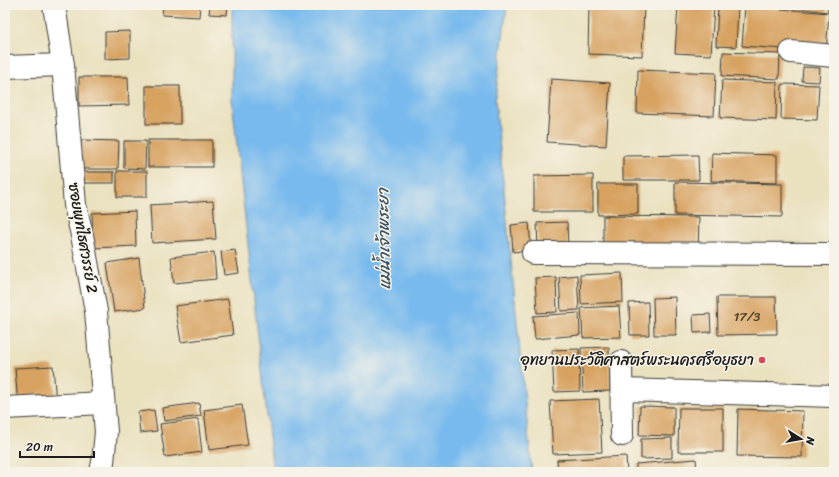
<svg xmlns="http://www.w3.org/2000/svg" width="839" height="477" viewBox="0 0 839 477" font-family="Sriracha,'Playpen Sans Thai',sans-serif">
	<style>
		.water { fill: #78baed; stroke: #4a6b84 }
		.building { fill: #d7a260 }
		.lines { fill: none; stroke-linecap: round; stroke-linejoin: round }
		.minor-casing { stroke: #3b3a34; stroke-width: 24 }
		.minor { stroke: #fff; stroke-width: 22 }
		.poi-dot { fill: #d1495b; stroke: #f7f3e8; stroke-width: 1.5 }
		.labels { text-anchor: middle; stroke-width: 3; stroke-linejoin: round; paint-order: stroke }
		.number-label { font-size: 13px; fill: #4b3e2d }
		.street-label { font-size: 15px; fill: #1c1c1c; stroke: #f7f3e8 }
		.poi-label { font-size: 15px; fill: #1c1c1c; stroke: #f7f3e8; text-anchor: end }
		.water-label { font-size: 16px; font-style: italic; fill: #3c5365; stroke: #f7f3e8 }
	</style>
	<rect width="100%" height="100%" fill="#f7f3e8"/>
	<filter id="ink" filterUnits="userSpaceOnUse"><feTurbulence type="fractalNoise" baseFrequency=".025" numOctaves="2"/><feDisplacementMap in="SourceGraphic" scale="8" xChannelSelector="R" yChannelSelector="G"/><feConvolveMatrix kernelMatrix="1 2 1 2 8 2 1 2 1" color-interpolation-filters="sRGB"/></filter>
	<filter id="wash" filterUnits="userSpaceOnUse"><feTurbulence type="fractalNoise" baseFrequency=".012" numOctaves="4" result="noise"/><feDisplacementMap in="SourceGraphic" scale="16" xChannelSelector="R" yChannelSelector="G"/><feGaussianBlur stdDeviation="0.9" result="paint"/><feColorMatrix in="noise" values="0 0 0 0 0 0 0 0 0 0 0 0 0 0 0 0 0 1.4 0 .05"/><feComposite in="paint" operator="in"/></filter>
	<g filter="url(#wash)">
		<rect width="100%" height="100%" fill="#eae1bf"/>
		<polygon class="water" points="232,5 507,5 495,100 532,472 273,472 232,100"/>
		<g id="blocks">
			<g class="building">
				<polygon points="163,5 200,5 199,17 162,15"/>
				<polygon points="210,5 228,5 227,15 209,14"/>
				<polygon points="589,5 644,6 642,56 588,54"/>
				<polygon points="678,5 714,5 711,55 675,53"/>
				<polygon points="775,5 828,5 827,12"/>
				<polygon points="745,6 829,13 826,52 742,46"/>
				<polygon points="718,7 738,8 736,47 716,46"/>
				<polygon points="130,31 130,58 105,59 105,32"/>
				<polygon points="723,52 780,54 779,79 722,76"/>
				<polygon points="803,67 820,68 819,82 802,81"/>
				<polygon points="638,70 716,73 714,116 637,113"/>
				<polygon points="79,77 128,77 129,105 79,106"/>
				<polygon points="551,79 610,83 606,146 547,142"/>
				<polygon points="722,80 777,82 776,120 720,118"/>
				<polygon points="782,84 819,85 817,120 781,119"/>
				<rect x="146" y="86" width="34" height="38"/>
				<polygon points="81,140 119,141 118,169 81,169"/>
				<rect x="148" y="140" width="64" height="27"/>
				<polygon points="124,141 146,141 145,169 124,168"/>
				<polygon points="5,148 6,148 7,179 5,179"/>
				<polygon points="712,153 777,155 777,183 711,181"/>
				<polygon points="698,155 699,180 623,180 623,156"/>
				<rect x="117" y="171" width="30" height="26"/>
				<rect x="82" y="172" width="32" height="11"/>
				<polygon points="593,175 593,212 534,212 534,176"/>
				<polygon points="675,182 782,184 782,217 675,215"/>
				<polygon points="598,184 638,184 638,214 598,215"/>
				<polygon points="213,201 216,239 152,243 150,205"/>
				<polygon points="135,211 136,246 93,248 92,213"/>
				<polygon points="603,216 699,217 698,252 603,251"/>
				<polygon points="567,222 568,248 538,249 537,223"/>
				<polygon points="529,223 531,250 513,252 511,225"/>
				<polygon points="235,250 239,273 224,275 221,252"/>
				<polygon points="214,252 216,279 174,283 171,257"/>
				<polygon points="139,258 145,308 114,312 107,263"/>
				<polygon points="622,273 623,302 581,304 580,275"/>
				<polygon points="577,275 579,310 561,311 559,277"/>
				<polygon points="556,277 557,312 537,313 535,278"/>
				<polygon points="675,297 676,335 654,335 653,298"/>
				<polygon points="717,297 776,297 777,334 718,335"/>
				<polygon points="228,299 233,335 181,342 175,306"/>
				<polygon points="648,302 649,335 630,335 629,303"/>
				<polygon points="619,306 621,337 583,338 581,308"/>
				<polygon points="579,313 580,335 535,339 533,316"/>
				<polygon points="710,314 711,332 694,333 693,315"/>
				<polygon points="609,347 610,391 583,392 581,348"/>
				<polygon points="579,349 580,391 554,392 552,350"/>
				<polygon points="53,366 56,402 18,405 15,368"/>
				<polygon points="599,399 602,452 553,454 550,401"/>
				<polygon points="199,403 201,416 164,421 162,408"/>
				<polygon points="242,405 248,445 209,450 204,410"/>
				<polygon points="640,406 674,407 674,436 639,435"/>
				<polygon points="679,408 723,408 723,452 678,452"/>
				<polygon points="738,409 803,411 802,457 737,456"/>
				<polygon points="154,410 157,431 140,433 138,412"/>
				<polygon points="198,419 202,452 165,457 160,424"/>
				<polygon points="672,438 672,458 641,459 641,439"/>
				<polygon points="626,456 627,472 558,472 557,460"/>
				<polygon points="696,459 697,472 636,472 636,464"/>
			</g>
		</g>
	</g>
	<g filter="url(#ink)">
		<use href="#blocks" fill-opacity="0" stroke="#3b3a34" stroke-width="1"/>
		<g class="lines">
			<defs>
				<g id="minor">
					<polyline points="54,5 63,65 75,205 82,235 96,311 106,432 103,462 101,472"/>
					<polyline points="791,52 834,56"/>
					<polyline points="5,67 63,65"/>
					<polyline points="533,253 834,254"/>
					<polyline points="621,362 622,435"/>
					<polyline points="622,390 834,396"/>
					<polyline points="5,408 103,403"/>
				</g>
			</defs>
			<use href="#minor" class="minor-casing"/>
			<use href="#minor" class="minor"/>
		</g>
	</g>
	<circle class="poi-dot" cx="762" cy="360" r="4"/>
	<g class="labels">
		<g class="number-label">
			<text x="747" y="321">17/3</text>
		</g>
		<g class="street-label">
			<text transform="translate(83 238) rotate(80)" y="5">ซอยพุทไธศวรรย์ 2</text>
		</g>
		<g class="poi-label">
			<text x="754" y="365">อุทยานประวัติศาสตร์พระนครศรีอยุธยา</text>
		</g>
		<g class="water-label">
			<text transform="translate(383 239) rotate(-91)" y="6">แม่น้ำเจ้าพระยา</text>
		</g>
	</g>
	<rect width="839" height="477" fill="none" stroke="#f7f3e8" stroke-width="20"/>
	<g transform="translate(801 439) rotate(101)" stroke="#f7f3e8" stroke-width="3" paint-order="stroke">
	<path d="M0-3L7 15L0 10L-7 15Z" fill="#1c1c1c"/>
	<text y="-6" font-size="11" font-weight="bold" text-anchor="middle" fill="#1c1c1c">N</text>
	</g>
	<path d="M20 451v6h74v-6" fill="none" stroke="#1c1c1c" stroke-width="2"/>
	<text x="26" y="451" font-size="12" fill="#1c1c1c" stroke="#f7f3e8" stroke-width="3" paint-order="stroke">20 m</text>
</svg>
